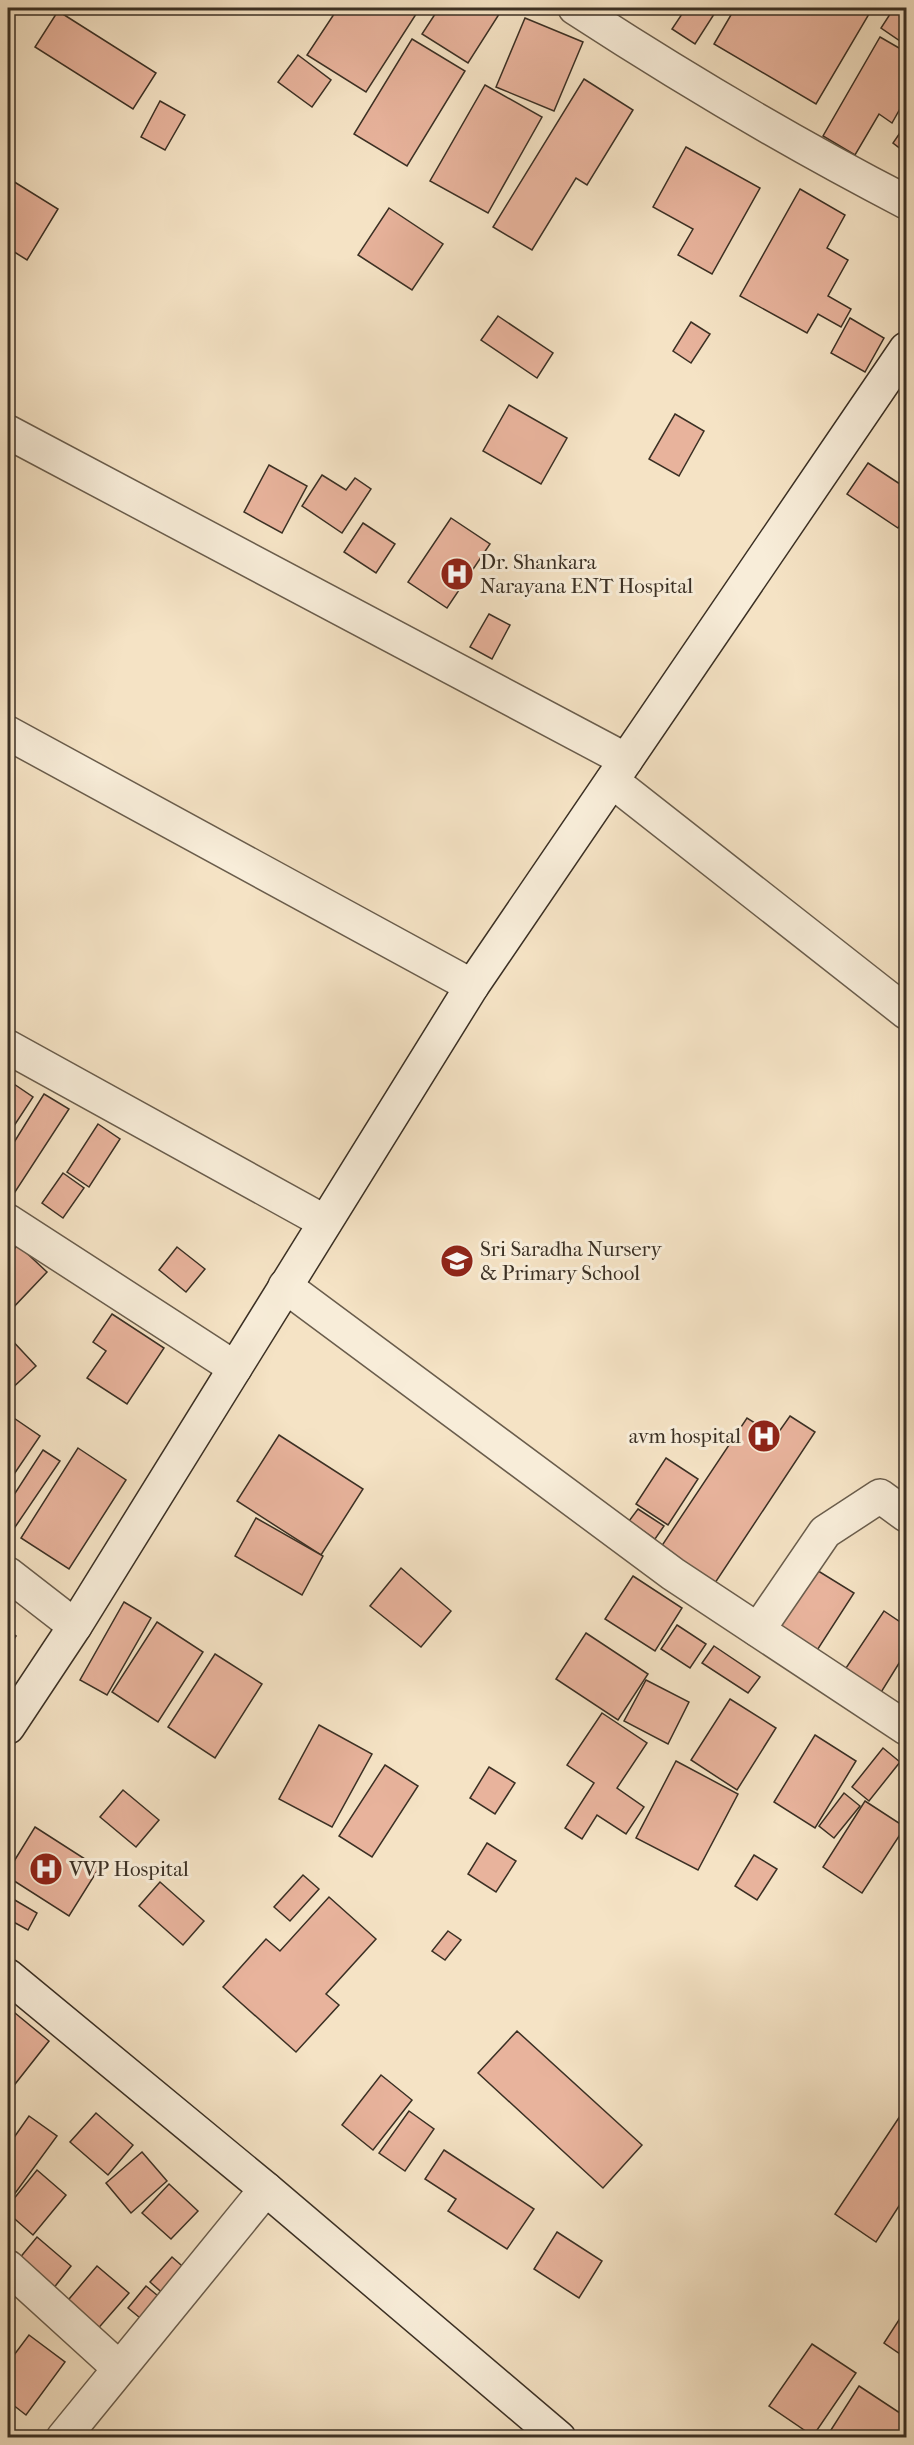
<svg xmlns="http://www.w3.org/2000/svg" width="914" height="2445" viewBox="0 0 914 2445" font-family="'IM FELL French Canon',serif">
	<style>
		.building { fill: #e8b39c; stroke: #3b3024; stroke-width: 1.5 }
		.lines { fill: none; stroke-linecap: round; stroke-linejoin: round }
		.street-casing { stroke: #6a5d4c; stroke-width: 36 }
		.secondary-casing { stroke: #3b3024; stroke-width: 36 }
		.street { stroke: #f8edd9; stroke-width: 33 }
		.secondary { stroke: #f8edd9; stroke-width: 33 }
		.labels { text-anchor: middle; stroke-width: 6; stroke-linejoin: round; paint-order: stroke }
		.poi-label { font-size: 21px; fill: #3b3024; stroke: #f8edd9; text-anchor: start }
	</style>
	<rect width="100%" height="100%" fill="#f5e3c5"/>
	<filter id="stains"><feTurbulence type="fractalNoise" baseFrequency=".00333" numOctaves="4"/><feColorMatrix values="0 0 0 0 .2 0 0 0 0 .09 0 0 0 0 .02 0 0 0 .5 -.17"/></filter>
	<radialGradient id="worn" r=".72"><stop offset=".6" stop-color="#630" stop-opacity="0"/><stop offset="1" stop-color="#630" stop-opacity=".3"/></radialGradient>
	<g class="building">
		<polygon points="338,8 420,8 366,92 307,55"/>
		<polygon points="439,8 503,8 468,63 422,34"/>
		<polygon points="686,8 718,8 695,44 672,29"/>
		<polygon points="735,8 869,8 872,9 816,104 714,44"/>
		<polygon points="894,8 906,8 906,45 881,28"/>
		<polygon points="58,11 156,73 133,109 35,47"/>
		<polygon points="525,18 583,42 554,111 496,87"/>
		<polygon points="880,37 906,52 906,98 892,123 879,114 855,155 823,136"/>
		<polygon points="412,39 465,71 407,166 354,134"/>
		<polygon points="298,55 331,80 312,107 278,82"/>
		<polygon points="584,79 633,110 587,185 576,178 532,250 493,227"/>
		<polygon points="485,85 542,117 488,213 430,181"/>
		<polygon points="160,101 185,115 165,150 141,137"/>
		<polygon points="906,124 906,153 893,143"/>
		<polygon points="686,147 760,188 712,274 678,255 693,229 653,207"/>
		<polygon points="8,178 58,209 27,260 8,248"/>
		<polygon points="800,189 845,215 827,248 848,260 828,296 851,309 841,327 818,314 807,333 740,296"/>
		<polygon points="389,208 443,244 412,290 358,255"/>
		<polygon points="498,316 553,353 537,378 481,340"/>
		<polygon points="850,318 884,338 865,372 831,353"/>
		<polygon points="691,322 710,334 691,363 673,351"/>
		<polygon points="509,405 567,438 541,484 483,451"/>
		<polygon points="675,414 704,431 679,476 649,459"/>
		<polygon points="868,463 906,488 906,515 898,528 847,494"/>
		<polygon points="269,465 307,486 282,533 244,512"/>
		<polygon points="322,475 346,490 355,478 371,489 342,533 302,506"/>
		<polygon points="451,518 490,544 447,608 408,582"/>
		<polygon points="363,523 395,544 376,573 344,552"/>
		<polygon points="489,614 510,625 492,659 470,647"/>
		<polygon points="8,1080 33,1097 8,1135"/>
		<polygon points="44,1094 69,1109 15,1192 8,1187 8,1152"/>
		<polygon points="98,1124 120,1139 89,1187 67,1172"/>
		<polygon points="63,1173 84,1188 63,1218 42,1203"/>
		<polygon points="18,1245 47,1272 8,1313 8,1255"/>
		<polygon points="177,1247 205,1269 186,1292 159,1270"/>
		<polygon points="112,1314 164,1348 127,1404 87,1378 106,1351 93,1342"/>
		<polygon points="8,1336 36,1366 8,1392"/>
		<polygon points="8,1414 40,1436 8,1483"/>
		<polygon points="790,1416 815,1432 713,1586 659,1550 747,1418 776,1436"/>
		<polygon points="279,1435 363,1489 321,1555 237,1501"/>
		<polygon points="78,1448 126,1480 69,1569 21,1538"/>
		<polygon points="43,1450 60,1461 11,1533 8,1531 8,1504"/>
		<polygon points="666,1458 698,1479 668,1525 636,1504"/>
		<polygon points="638,1509 664,1526 655,1539 629,1521"/>
		<polygon points="256,1518 323,1556 302,1595 235,1556"/>
		<polygon points="401,1568 451,1611 421,1647 370,1606"/>
		<polygon points="815,1569 854,1593 814,1655 777,1631"/>
		<polygon points="633,1576 682,1608 655,1651 605,1619"/>
		<polygon points="124,1602 151,1618 107,1695 80,1680"/>
		<polygon points="884,1611 906,1626 906,1652 880,1694 844,1671"/>
		<polygon points="157,1622 203,1652 158,1722 112,1692"/>
		<polygon points="677,1625 706,1644 690,1668 661,1649"/>
		<polygon points="8,1630 16,1636 8,1649"/>
		<polygon points="586,1633 648,1674 618,1720 556,1679"/>
		<polygon points="714,1646 760,1677 748,1693 702,1663"/>
		<polygon points="215,1654 262,1684 215,1758 168,1727"/>
		<polygon points="646,1680 689,1702 668,1744 624,1721"/>
		<polygon points="730,1699 776,1728 737,1790 691,1760"/>
		<polygon points="602,1713 647,1743 617,1788 644,1807 626,1834 597,1815 582,1839 565,1828 594,1783 567,1765"/>
		<polygon points="319,1725 372,1754 332,1827 279,1799"/>
		<polygon points="815,1735 856,1761 815,1828 774,1802"/>
		<polygon points="883,1748 900,1762 869,1801 852,1787"/>
		<polygon points="676,1761 738,1794 698,1870 636,1838"/>
		<polygon points="385,1765 418,1786 372,1857 339,1836"/>
		<polygon points="489,1767 515,1783 495,1814 470,1798"/>
		<polygon points="123,1790 159,1820 136,1847 100,1817"/>
		<polygon points="844,1793 860,1806 834,1838 819,1826"/>
		<polygon points="865,1801 905,1827 862,1893 823,1867"/>
		<polygon points="35,1827 99,1868 69,1916 8,1877 8,1871"/>
		<polygon points="487,1843 516,1861 496,1892 468,1874"/>
		<polygon points="754,1855 777,1869 757,1900 735,1886"/>
		<polygon points="303,1875 319,1889 290,1921 274,1907"/>
		<polygon points="160,1882 204,1921 183,1945 139,1906"/>
		<polygon points="8,1896 37,1913 28,1930 8,1919"/>
		<polygon points="329,1897 376,1939 326,1994 339,2005 296,2052 223,1987 266,1939 280,1951"/>
		<polygon points="448,1931 461,1940 445,1960 432,1951"/>
		<polygon points="15,2013 49,2041 8,2093 8,2022"/>
		<polygon points="517,2031 642,2145 603,2188 478,2073"/>
		<polygon points="381,2075 412,2100 373,2150 342,2125"/>
		<polygon points="906,2107 906,2195 876,2242 835,2214"/>
		<polygon points="409,2111 434,2129 405,2171 379,2153"/>
		<polygon points="96,2113 133,2145 108,2175 70,2142"/>
		<polygon points="29,2116 57,2136 8,2203 8,2146"/>
		<polygon points="444,2150 534,2209 507,2249 448,2211 456,2199 425,2179"/>
		<polygon points="142,2152 167,2181 131,2213 106,2183"/>
		<polygon points="37,2170 66,2195 33,2235 8,2213 8,2206"/>
		<polygon points="169,2184 198,2211 171,2239 142,2213"/>
		<polygon points="557,2232 602,2261 579,2298 534,2269"/>
		<polygon points="37,2237 71,2266 49,2294 14,2265"/>
		<polygon points="172,2257 189,2272 167,2297 150,2282"/>
		<polygon points="97,2266 129,2293 95,2332 64,2305"/>
		<polygon points="146,2286 163,2300 145,2322 128,2308"/>
		<polygon points="906,2309 906,2358 884,2343"/>
		<polygon points="29,2335 65,2362 26,2415 8,2401 8,2363"/>
		<polygon points="812,2344 856,2373 813,2436 769,2406"/>
		<polygon points="859,2386 906,2417 906,2438 836,2438 829,2433"/>
	</g>
	<g class="lines">
		<defs>
			<g id="street">
				<path d="M575 8C681 77 794 144 906 202"/>
				<polyline points="8,432 626,760"/>
				<polyline points="8,733 472,986"/>
				<polyline points="612,781 906,1012"/>
				<polyline points="8,1047 325,1222"/>
				<polyline points="8,1221 235,1368"/>
				<polyline points="285,1286 673,1574 906,1728"/>
				<polyline points="8,1574 75,1626"/>
				<polyline points="758,1630 825,1532 880,1496 906,1515"/>
				<polyline points="8,2267 119,2368"/>
				<polyline points="63,2438 266,2189"/>
			</g>
			<g id="secondary">
				<polyline points="8,1727 75,1626 472,986 906,349"/>
				<polyline points="8,1976 266,2189 559,2438"/>
			</g>
		</defs>
		<use href="#street" class="street-casing"/>
		<use href="#secondary" class="secondary-casing"/>
		<use href="#street" class="street"/>
		<use href="#secondary" class="secondary"/>
	</g>
	<defs>
		<symbol id="hospital-disc" viewBox="-11 -11 22 22"><circle r="9.5" fill="#8f2418" stroke="#f8edd9"/><path d="M-5-5h3v3.5h4V-5h3V5h-3V1.5h-4V5h-3Z" fill="#fff"/></symbol>
		<symbol id="school-disc" viewBox="-11 -11 22 22"><circle r="9.5" fill="#8f2418" stroke="#f8edd9"/><path d="M0-5L7-2L0 1L-7-2ZM-4 1L0 2.5L4 1V4Q0 6-4 4Z" fill="#fff"/></symbol>
	</defs>
	<g fill-rule="evenodd">
		<use href="#hospital-disc" x="438" y="555" width="38" height="38"/>
		<use href="#school-disc" x="438" y="1242" width="38" height="38"/>
		<use href="#hospital-disc" x="745" y="1417" width="38" height="38"/>
		<use href="#hospital-disc" x="27" y="1850" width="38" height="38"/>
	</g>
	<g class="labels">
		<g class="poi-label">
			<text x="480" y="569">Dr. Shankara<tspan x="480" dy="24">Narayana ENT Hospital</tspan></text>
			<text x="480" y="1256">Sri Saradha Nursery<tspan x="480" dy="24">&amp; Primary School</tspan></text>
			<text x="741" y="1443" text-anchor="end">avm hospital</text>
			<text x="69" y="1876">VVP Hospital</text>
		</g>
	</g>
	<rect width="914" height="2445" fill="none" stroke="#f5e3c5" stroke-width="30"/>
	<rect x="9" y="9" width="896" height="2427" fill="none" stroke="#3b3024" stroke-width="3"/>
	<rect x="15" y="15" width="884" height="2415" fill="none" stroke="#3b3024" stroke-width="1.5"/>
	<rect width="100%" height="100%" filter="url(#stains)"/>
	<rect width="100%" height="100%" fill="url(#worn)"/>
</svg>
